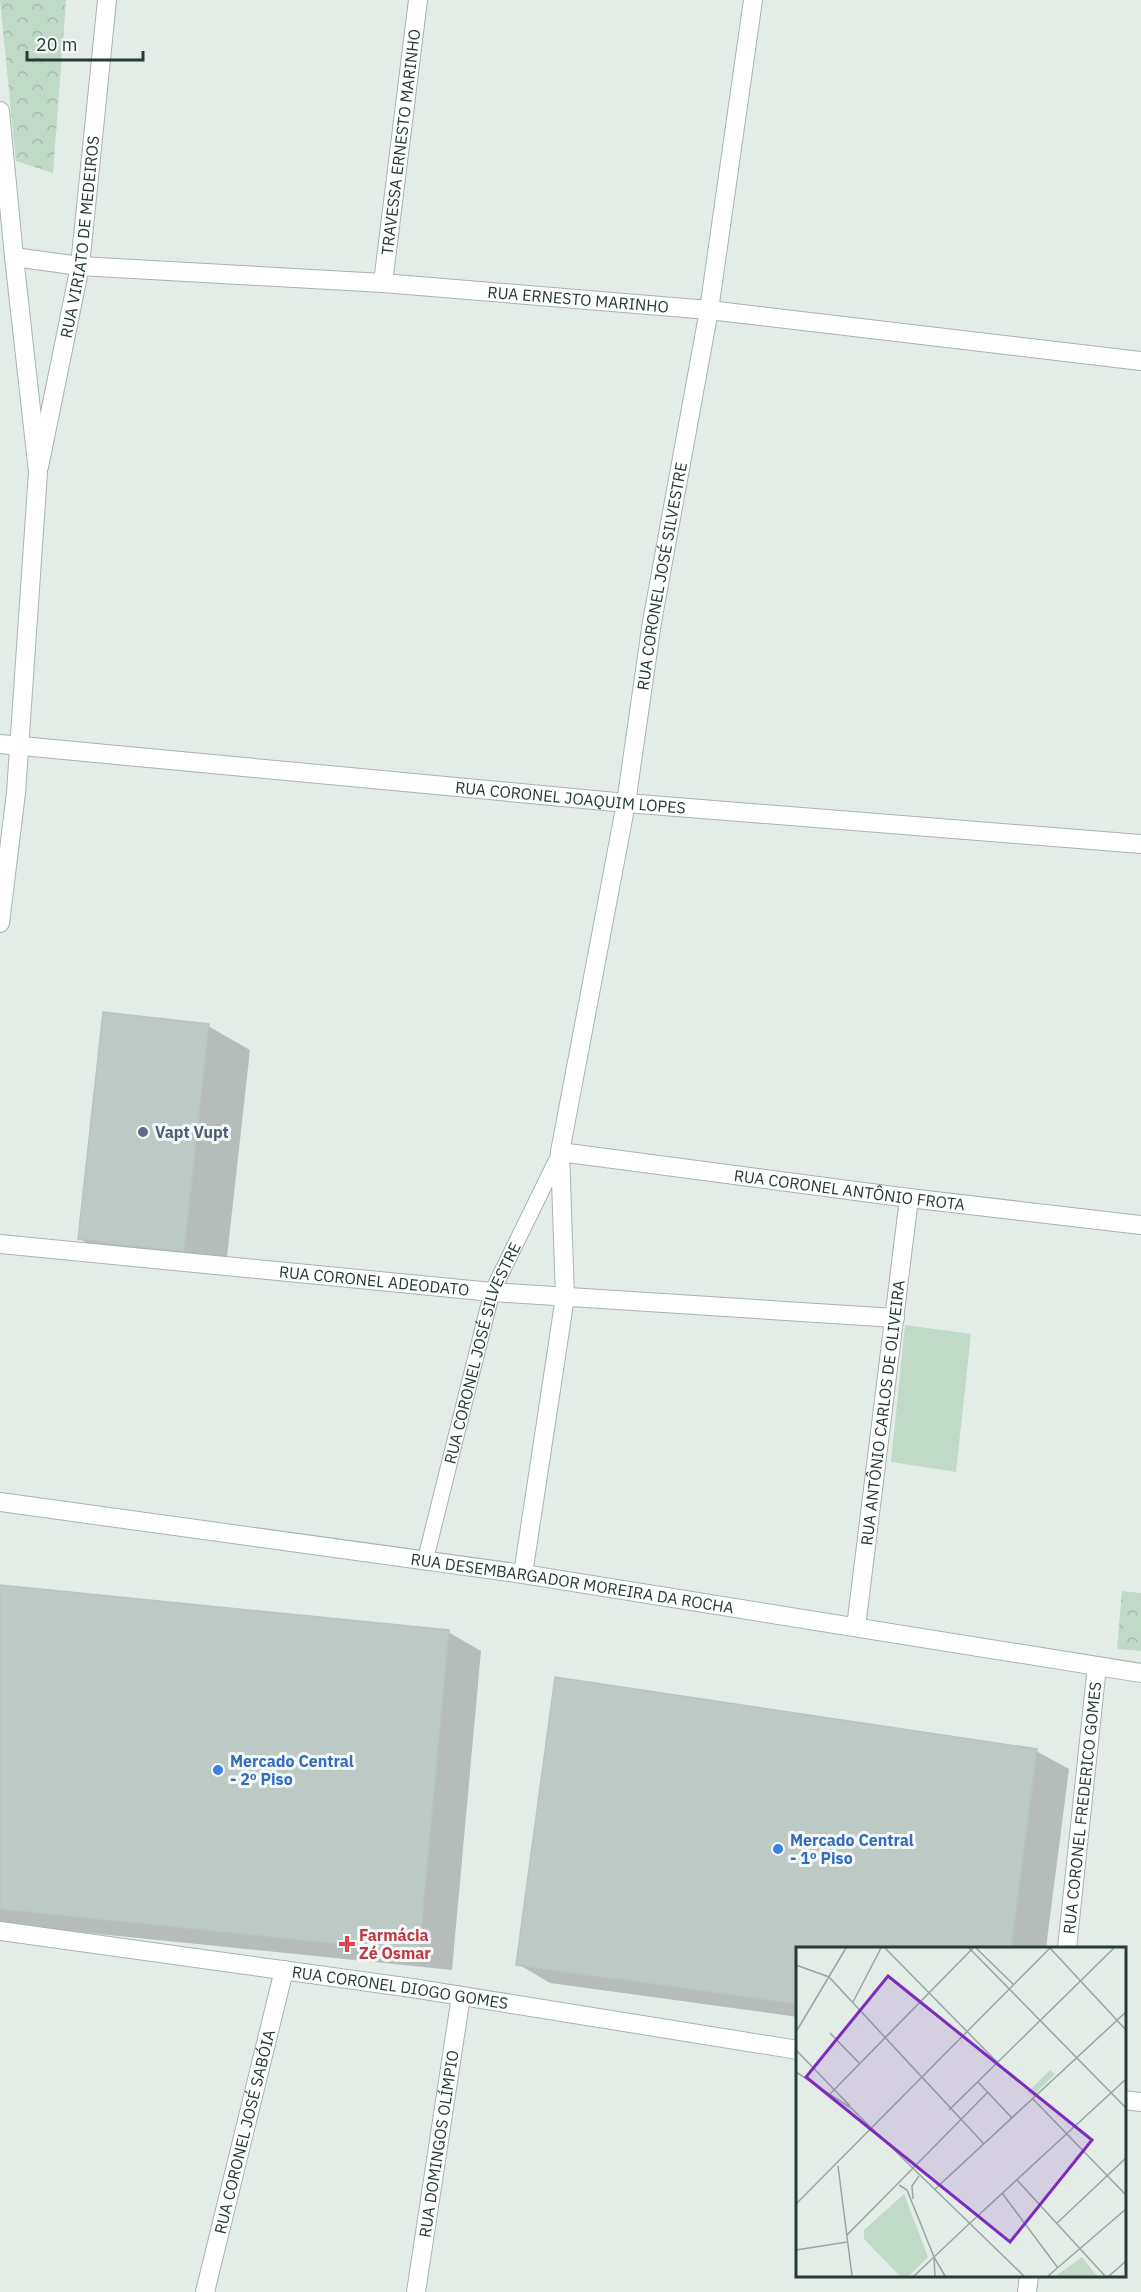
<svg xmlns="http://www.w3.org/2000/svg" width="1141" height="2292" viewBox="0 0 1141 2292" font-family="'IBM Plex Sans',sans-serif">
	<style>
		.grass { fill: #c0dac7 }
		.forest { fill: url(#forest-crowns) }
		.shadow { fill: #0003 }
		.building { fill: #bdc9c4; stroke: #b7c5bf; stroke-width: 1.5 }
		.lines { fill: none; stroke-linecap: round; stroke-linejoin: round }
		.lane-casing { stroke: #a7b3af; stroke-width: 17 }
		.street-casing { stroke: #a7b3af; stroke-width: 20 }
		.secondary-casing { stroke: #a4b6b0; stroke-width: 20 }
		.lane { stroke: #fff; stroke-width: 15 }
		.street { stroke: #fff; stroke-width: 18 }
		.secondary { stroke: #fff; stroke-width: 18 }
		.service-dot { fill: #5c6f8a; stroke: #f4f9f7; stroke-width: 2 }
		.shop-dot { fill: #3f7fe0; stroke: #f4f9f7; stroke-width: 2 }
		.health-dot { fill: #e0444e; stroke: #f4f9f7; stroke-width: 2 }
		.labels { text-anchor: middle; stroke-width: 6; stroke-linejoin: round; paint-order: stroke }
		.street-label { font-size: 16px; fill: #263b35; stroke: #f4f9f7 }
		.service-label { font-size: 16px; font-weight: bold; fill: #4e5e75; stroke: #f4f9f7; text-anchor: start }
		.shop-label { font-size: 16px; font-weight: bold; fill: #366cbe; stroke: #f4f9f7; text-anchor: start }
		.health-label { font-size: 16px; font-weight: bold; fill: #be3a42; stroke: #f4f9f7; text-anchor: start }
		.inset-road { fill: none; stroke: #98a5a0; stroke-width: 1.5 }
		.view { fill: #7b2cbf; fill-opacity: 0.15; stroke: #7b2cbf; stroke-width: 3 }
		.inset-edge { fill: none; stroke: #263b35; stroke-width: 3 }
	</style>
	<defs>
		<pattern id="forest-crowns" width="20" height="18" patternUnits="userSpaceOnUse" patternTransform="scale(1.5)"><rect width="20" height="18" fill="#c0dac7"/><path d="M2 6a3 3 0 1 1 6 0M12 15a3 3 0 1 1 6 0" fill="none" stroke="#a5bcac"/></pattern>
	</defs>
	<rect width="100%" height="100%" fill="#e4ece8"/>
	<polygon class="grass" points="905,1325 971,1334 956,1472 891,1462"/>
	<g class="forest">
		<polygon points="0,0 66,0 53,173 16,161"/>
		<polygon points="1122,1591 1141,1593 1141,1651 1117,1649"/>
	</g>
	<g class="shadow">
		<polygon points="208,1026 250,1050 225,1275 121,1263 80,1239"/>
		<polygon points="0,1587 448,1632 481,1651 452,1970 0,1924"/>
		<polygon points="1036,1751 1069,1769 1046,1948 798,1948 798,2017 550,1983 518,1964"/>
	</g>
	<g class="building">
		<polygon points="103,1012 209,1024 184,1252 78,1239"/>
		<polygon points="0,1585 449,1630 419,1952 0,1909"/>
		<polygon points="555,1677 1037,1749 1011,1948 798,1948 798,2004 516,1965"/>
	</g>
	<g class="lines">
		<defs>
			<g id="lane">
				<path id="s1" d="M425 1561 492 1292 560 1153"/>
			</g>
			<g id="street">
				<path id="s2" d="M14 257 80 266 383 283 709 310 1141 361"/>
				<path id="s3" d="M383 283 418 0"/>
				<path id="s4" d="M39 467 80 266 107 0"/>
				<path id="s5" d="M0 744 626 803 1141 844"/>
				<path id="s6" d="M560 1152 909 1198 1141 1225"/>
				<path id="s7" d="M0 1244 492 1292 895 1318"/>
				<path id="s8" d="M856 1627 909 1198"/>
				<path id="s9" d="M1067 1948 1097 1666"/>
				<path id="s10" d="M205 2292 284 1970"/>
				<polyline points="1027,2292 1029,2276"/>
			</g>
			<g id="secondary">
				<polyline points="0,111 14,257 38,472 16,793 0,923"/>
				<path id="s11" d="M0 1502 523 1574 1141 1673"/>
				<path id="s12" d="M523 1574 565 1297 560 1152 626 803 652 622 709 310 753 0"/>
				<path id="s13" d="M0 1931 412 1988 798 2050"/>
				<polyline points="1124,2100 1141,2102"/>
				<path id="s14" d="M416 2292 461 1996"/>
			</g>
		</defs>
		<use href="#lane" class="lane-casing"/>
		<use href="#street" class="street-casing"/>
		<use href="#secondary" class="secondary-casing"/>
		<use href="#lane" class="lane"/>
		<use href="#street" class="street"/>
		<use href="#secondary" class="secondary"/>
	</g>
	<circle class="service-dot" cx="143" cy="1132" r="6"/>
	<g class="shop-dot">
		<circle cx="218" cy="1770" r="6"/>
		<circle cx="778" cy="1849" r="6"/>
	</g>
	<path class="health-dot" d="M344 1935h6v6h6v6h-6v6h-6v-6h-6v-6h6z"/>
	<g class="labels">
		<g class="street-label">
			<text dy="6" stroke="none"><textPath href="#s3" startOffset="142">TRAVESSA ERNESTO MARINHO</textPath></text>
			<text dy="6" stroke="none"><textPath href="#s4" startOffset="234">RUA VIRIATO DE MEDEIROS</textPath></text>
			<text dy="6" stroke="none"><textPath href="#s2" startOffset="566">RUA ERNESTO MARINHO</textPath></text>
			<text dy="6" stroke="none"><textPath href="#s12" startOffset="1010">RUA CORONEL JOSÉ SILVESTRE</textPath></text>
			<text dy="6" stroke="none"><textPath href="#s5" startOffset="573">RUA CORONEL JOAQUIM LOPES</textPath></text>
			<text dy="6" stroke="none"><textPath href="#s6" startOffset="292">RUA CORONEL ANTÔNIO FROTA</textPath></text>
			<text dy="6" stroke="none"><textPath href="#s7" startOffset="376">RUA CORONEL ADEODATO</textPath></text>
			<text dy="6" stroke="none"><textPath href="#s1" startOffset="216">RUA CORONEL JOSÉ SILVESTRE</textPath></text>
			<text dy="6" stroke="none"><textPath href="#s8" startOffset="216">RUA ANTÔNIO CARLOS DE OLIVEIRA</textPath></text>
			<text dy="6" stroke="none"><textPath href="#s11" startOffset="578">RUA DESEMBARGADOR MOREIRA DA ROCHA</textPath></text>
			<text dy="6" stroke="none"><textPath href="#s9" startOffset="141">RUA CORONEL FREDERICO GOMES</textPath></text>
			<text dy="6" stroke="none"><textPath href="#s13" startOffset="404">RUA CORONEL DIOGO GOMES</textPath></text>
			<text dy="6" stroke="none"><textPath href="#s10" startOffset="165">RUA CORONEL JOSÉ SABÓIA</textPath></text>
			<text dy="6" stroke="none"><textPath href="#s14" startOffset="150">RUA DOMINGOS OLÍMPIO</textPath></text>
		</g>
		<g class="service-label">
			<text x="155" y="1138">Vapt Vupt</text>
		</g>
		<g class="shop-label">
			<text x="230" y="1767">Mercado Central<tspan x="230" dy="18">- 2º Piso</tspan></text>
			<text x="790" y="1846">Mercado Central<tspan x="790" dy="18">- 1º Piso</tspan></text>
		</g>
		<g class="health-label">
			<text x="359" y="1941">Farmácia<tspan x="359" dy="18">Zé Osmar</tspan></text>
		</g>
	</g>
	<g transform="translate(796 1947)">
		<rect width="330" height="330" fill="#e4ece8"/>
		<path d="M254 123 259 127 237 149 232 145ZM286 310 301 329H260Z" fill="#c0dac7"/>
		<path d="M108 247 132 310 113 329H104L68 292V283Z" fill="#c0dac7"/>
		<path class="inset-road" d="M89 1 202 116M173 1 330 161M180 1 218 38M254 1 330 83M0 18 33 30 188 197M57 55 85 1M0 85 50 1M34 86 63 116M0 103 54 159M0 125 55 161 228 329M182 135 216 171M34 147 177 1M237 152 330 248M153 163 318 1M42 219 56 329M221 233 309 329M103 238 111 243 138 310 139 329M138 243 330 65M206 246 262 321M117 252 116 239 123 229M0 257 254 1M174 276 330 132M261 276 330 211M51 288 192 145M0 303 51 295M138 310 149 329M118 329 174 276M252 329 330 262M313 329 330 314"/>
		<path class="view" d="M92 29 296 193 214 295 10 130Z"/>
		<rect width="330" height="330" class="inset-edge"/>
	</g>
	<path d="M27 51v9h116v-9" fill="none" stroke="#263b35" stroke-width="3"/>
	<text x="36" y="51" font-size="18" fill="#263b35" stroke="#f4f9f7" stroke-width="4.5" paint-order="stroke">20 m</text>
</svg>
